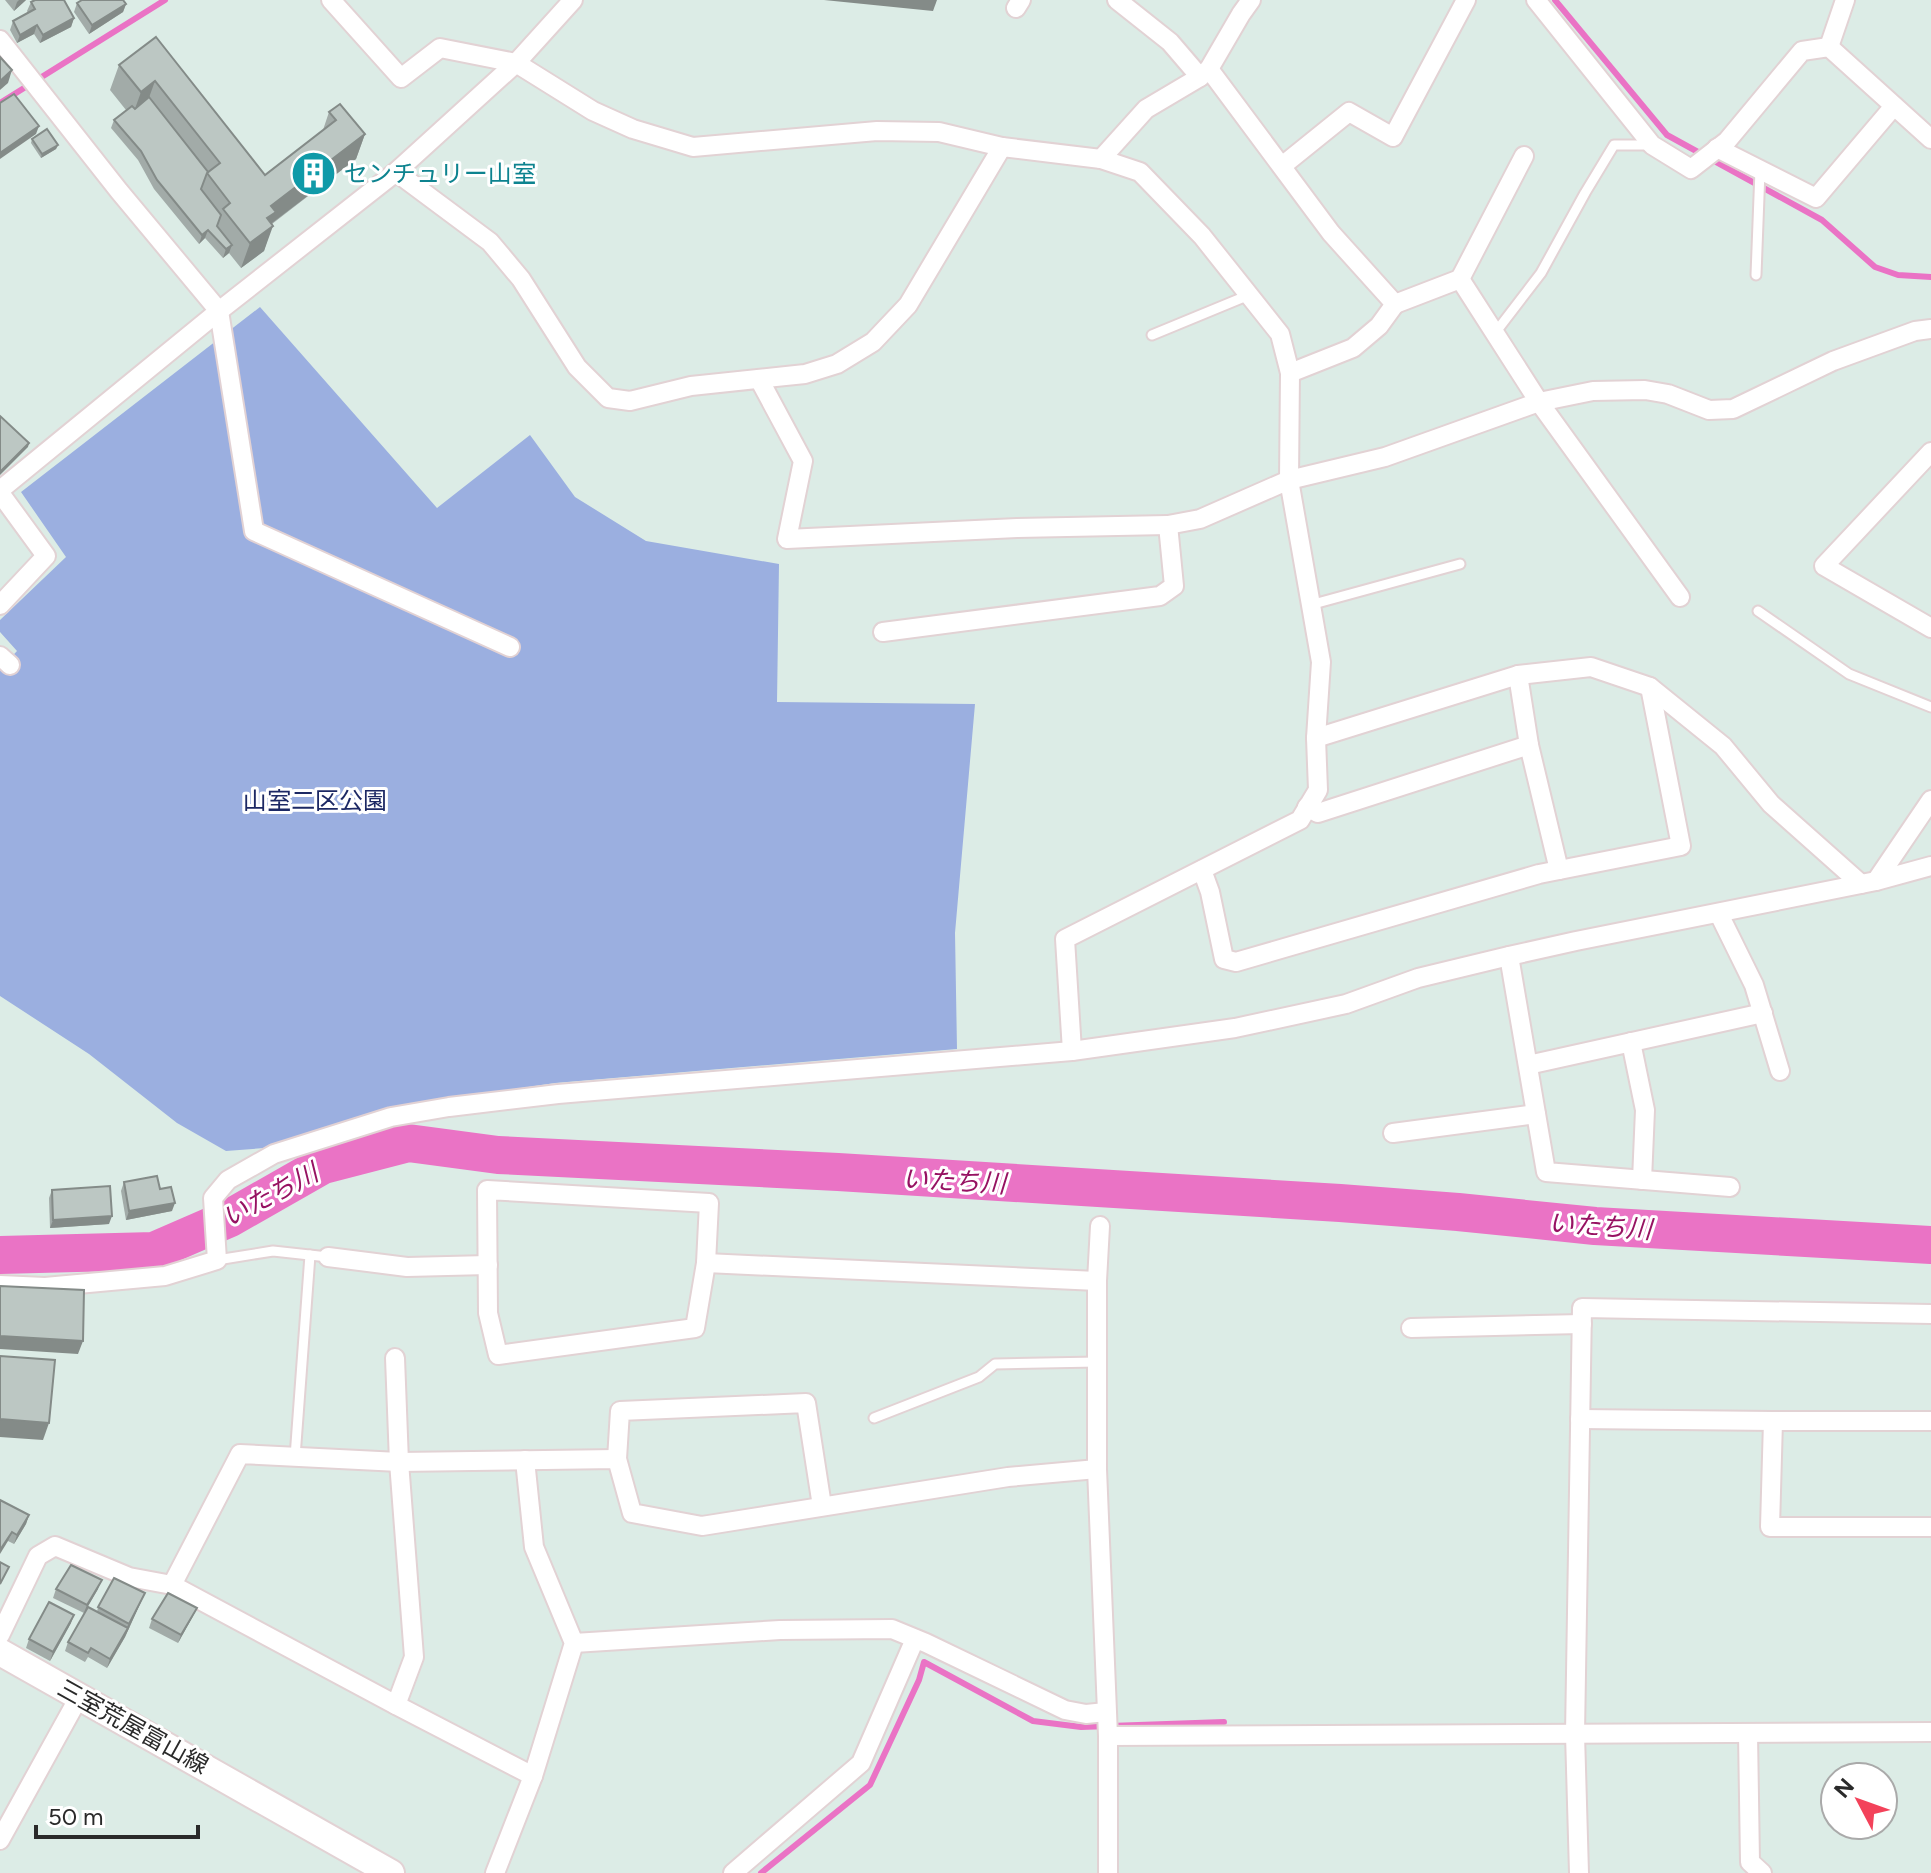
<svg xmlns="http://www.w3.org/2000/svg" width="1931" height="1873" viewBox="0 0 1931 1873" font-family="Figtree,'Noto Sans JP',sans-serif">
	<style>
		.green { fill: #9bafe0 }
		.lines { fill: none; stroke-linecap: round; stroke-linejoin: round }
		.stream { stroke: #ea73c5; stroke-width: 6 }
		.river { stroke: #ea73c5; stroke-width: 38 }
		.lane-casing { stroke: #e2d2d4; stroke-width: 13 }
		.street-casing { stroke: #e2d2d4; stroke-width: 22 }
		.secondary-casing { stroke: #e2d2d4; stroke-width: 30 }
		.lane { stroke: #fff; stroke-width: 9 }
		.street { stroke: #fff; stroke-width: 18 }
		.secondary { stroke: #fff; stroke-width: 26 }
		.wall { fill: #a2aba8 }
		.shaded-wall { fill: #848b88 }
		.building { fill: #bcc7c3; stroke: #848b88; stroke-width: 2 }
		.labels { text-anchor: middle; stroke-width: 6; stroke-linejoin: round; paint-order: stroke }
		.culture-label { font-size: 24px; fill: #0d838f; stroke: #fff; text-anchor: start }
		.park-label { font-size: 24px; fill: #1c2864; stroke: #fff }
		.street-label { font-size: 24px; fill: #2a2a2a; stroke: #fff }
		.water-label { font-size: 26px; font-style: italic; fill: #961262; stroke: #fff }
	</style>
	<rect width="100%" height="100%" fill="#dcece6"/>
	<polygon class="green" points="260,307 437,508 530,435 575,497 646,541 779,564 777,702 975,704 955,933 957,1049 555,1083 383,1109 264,1148 226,1151 177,1123 89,1054 0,996 0,669 17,651 0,632 0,620 66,557 21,492"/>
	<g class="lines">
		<g class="stream">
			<polyline points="1555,0 1667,135 1822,220 1875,267 1898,275 1931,277"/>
			<polyline points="0,103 165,0"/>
			<polyline points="761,1873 870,1785 919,1680 924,1662 1033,1721 1081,1727 1224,1722"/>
		</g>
		<polyline class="river" points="0,1255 154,1251 230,1218 323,1165 408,1143 498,1155 838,1172 1340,1203 1458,1212 1595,1226 1931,1245"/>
		<defs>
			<g id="lane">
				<polyline points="1756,275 1760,170"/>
				<polyline points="1495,333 1541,273 1585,193 1614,145 1652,145"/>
				<polyline points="1152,335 1249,295"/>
				<polyline points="1310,605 1460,564"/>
				<polyline points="1758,611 1849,674 1931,707"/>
				<polyline points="217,1260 273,1251 328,1257"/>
				<polyline points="874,1418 979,1377 995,1364 1097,1362"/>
				<polyline points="295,1457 310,1255"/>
			</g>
			<g id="street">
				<polyline points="331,0 401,78 440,48 516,63 593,111 633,129 693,147 877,131 939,132 1002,147 1101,159 1140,172 1202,236 1280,334 1290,373 1289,480 1321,662 1316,738 1318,790 1300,820 1065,939 1072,1051"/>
				<polyline points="1117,0 1170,42 1200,77"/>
				<polyline points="1536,0 1652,145 1691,169 1727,141 1802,51 1829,47 1931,139"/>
				<polyline points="1016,8 1021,0"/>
				<polyline points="0,40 119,191 219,311 254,531 510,647"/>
				<polyline points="1829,47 1845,0"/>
				<polyline points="1209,69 1331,233 1395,304 1379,326 1353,348 1290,373"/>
				<polyline points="1717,148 1816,198 1894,106"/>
				<polyline points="1101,159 1146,109 1200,77 1209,69 1241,14 1251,0"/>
				<polyline points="1282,166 1349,112 1393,137 1466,0"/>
				<polyline points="396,172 490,242 521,279 577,367 608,398 630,401 691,386 805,374 837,364 873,342 908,305 1002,147"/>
				<polyline points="1460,279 1524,156"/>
				<polyline points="1395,304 1460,279 1539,402 1680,597"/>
				<polyline points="759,379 803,461 787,539 1017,528 1168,525"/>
				<polyline points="1931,452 1824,566 1931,628"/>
				<polyline points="0,490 219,311 396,172 516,63 573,0"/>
				<polyline points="0,493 46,556 0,605"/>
				<polyline points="883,632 1160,596 1174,586 1168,525 1200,519 1289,480 1385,457 1539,402 1593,391 1645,390 1668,394 1709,410 1733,409 1833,361 1915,331 1931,329"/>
				<polyline points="0,656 10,665"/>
				<polyline points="1518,675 1529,745 1559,870"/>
				<polyline points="1316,738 1518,675 1591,667 1650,687 1723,746 1771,804 1861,884"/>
				<polyline points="1307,807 1318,813 1529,745"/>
				<polyline points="1202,870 1210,892 1224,959 1236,962 1539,874 1681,846 1650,687"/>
				<polyline points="1876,881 1931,800"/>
				<polyline points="1719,914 1754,985 1780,1071"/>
				<polyline points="1509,956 1546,1172 1730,1187"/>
				<polyline points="1631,1042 1645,1110 1642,1180"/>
				<polyline points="1528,1065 1763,1013"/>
				<polyline points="1393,1133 1536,1114"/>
				<polygon points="487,1190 709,1203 706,1263 695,1328 498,1355 488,1313"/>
				<polyline points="1100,1226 1097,1281 1097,1469 1108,1736 1108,1873"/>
				<polyline points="328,1257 407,1267 488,1265"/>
				<polyline points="706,1263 1097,1281"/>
				<polyline points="0,1285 45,1287 165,1276 217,1260 213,1198 228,1180 274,1154 391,1117 449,1107 558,1094 1072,1051 1235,1028 1346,1004 1418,978 1509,956 1576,941 1876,881 1931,866"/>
				<polyline points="1411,1328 1582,1324"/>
				<polyline points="395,1358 399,1462 414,1657 396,1705"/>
				<polyline points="1580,1419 1773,1421"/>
				<polyline points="1931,1421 1773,1421 1770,1527 1931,1527"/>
				<polyline points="617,1459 620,1411 806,1403 822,1506"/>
				<polyline points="172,1585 240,1454 399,1462 617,1459 632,1513 702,1526 1008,1477 1097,1469"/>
				<polyline points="0,1635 38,1556 55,1546 129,1577 172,1585 396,1705 533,1776"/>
				<polyline points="574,1643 780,1630 892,1629 926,1643 1065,1710 1086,1714 1106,1712"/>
				<polyline points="1748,1733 1750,1862 1762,1873"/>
				<polyline points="1108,1736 1931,1732"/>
				<polyline points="0,1840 79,1697"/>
				<polyline points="495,1873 533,1776 574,1643 534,1547 525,1460"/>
				<polyline points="733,1873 861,1763 915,1639"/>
				<polyline points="1579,1873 1575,1734 1582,1308 1931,1314"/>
			</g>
			<polyline id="secondary" points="0,1652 391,1873"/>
		</defs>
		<use href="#lane" class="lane-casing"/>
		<use href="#street" class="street-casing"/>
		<use href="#secondary" class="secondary-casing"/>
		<use href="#lane" class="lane"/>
		<use href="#street" class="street"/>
		<use href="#secondary" class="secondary"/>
	</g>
	<g class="wall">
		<polygon points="5,0 26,0 14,11"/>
		<polygon points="31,2 74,18 71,27 40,43 34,34 17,43 10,30 13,21 28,13 27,11"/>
		<polygon points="77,3 126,4 123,12 89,34 74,12"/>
		<polygon points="156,37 265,175 323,130 329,112 365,134 356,159 272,224 264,251 241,268 229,253 223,258 205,238 199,244 154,189 138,160 111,128 114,120 126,110 110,90 119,65"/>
		<polygon points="32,139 58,145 56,149 41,158 31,143"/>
		<polygon points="124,1182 160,1189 172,1211 126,1220 121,1191"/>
		<polygon points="52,1190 109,1224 50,1228 49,1198"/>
		<polygon points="0,1500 29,1515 26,1524 14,1544 8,1541"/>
		<polygon points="56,1589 98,1589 84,1613 53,1598"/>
		<polygon points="145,1593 125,1637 107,1668 88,1657 85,1662 65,1651 68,1642 97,1612 98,1607"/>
		<polygon points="193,1616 178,1643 149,1628 152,1619"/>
		<polygon points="71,1623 50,1661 26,1648 29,1639"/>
	</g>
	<g class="shaded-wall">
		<polygon points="19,0 26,0 14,11 17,2"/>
		<polygon points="824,0 937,0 933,11"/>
		<polygon points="126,4 123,12 89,34 92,25"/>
		<polygon points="74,18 71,27 40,43 43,35"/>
		<polygon points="37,25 34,34 17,43 20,35"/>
		<polygon points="12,70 8,83 0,90 0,81"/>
		<polygon points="155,81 146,106 132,117 141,92"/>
		<polygon points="39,126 36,134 0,159 0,153"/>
		<polygon points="365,134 356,159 272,223 273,226 264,251 241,268 250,243 271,206"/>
		<polygon points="58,145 56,149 41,158 42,154"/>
		<polygon points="208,230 205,238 199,244 202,235"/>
		<polygon points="232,245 229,253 223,258 226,249"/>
		<polygon points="29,443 28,447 0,475 0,472"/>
		<polygon points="175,1203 172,1211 126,1220 129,1211"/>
		<polygon points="112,1216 109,1224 50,1228 53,1220"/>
		<polygon points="0,1336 83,1341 78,1354 0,1349"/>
		<polygon points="0,1419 49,1423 43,1440 0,1437"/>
		<polygon points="29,1515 26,1524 14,1544 17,1535"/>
		<polygon points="12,1532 8,1541 0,1554 0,1550"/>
		<polygon points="102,1580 98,1589 84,1613 87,1605"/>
		<polygon points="145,1593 125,1637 107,1668 110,1659"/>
		<polygon points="197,1608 193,1616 178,1643 181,1635"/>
		<polygon points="74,1615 71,1623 50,1661 53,1652"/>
	</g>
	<g class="building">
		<polygon points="35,0 64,0 74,18 43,35 37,25 20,35 13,21 35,9 31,2"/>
		<polygon points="82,0 123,0 126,4 92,25 77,3"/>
		<polygon points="156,37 265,175 336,120 329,112 340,104 365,134 271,206 276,212 267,218 273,226 250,243 223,209 230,203 207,173 220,163 155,81 141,92 119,65"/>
		<polygon points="0,57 12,70 0,81"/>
		<polygon points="14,94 39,126 0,153 0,103"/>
		<polygon points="149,97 208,172 207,173 201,189 221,215 217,226 232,245 226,249 208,230 202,235 157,180 141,151 114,120 132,106 135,109"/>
		<polygon points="47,129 58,145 42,154 32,139"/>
		<polygon points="0,416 29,443 0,472"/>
		<polygon points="157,1176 160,1189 171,1187 175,1203 129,1211 124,1182"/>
		<polygon points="110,1186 112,1216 53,1220 52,1190"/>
		<polygon points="0,1286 84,1290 83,1341 0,1336"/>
		<polygon points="0,1356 55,1360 49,1423 0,1419"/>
		<polygon points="0,1500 29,1515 17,1535 12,1532 0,1550"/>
		<polygon points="0,1562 9,1567 0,1584"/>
		<polygon points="71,1565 102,1580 87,1605 56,1589"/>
		<polygon points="114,1578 145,1593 129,1624 98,1607"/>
		<polygon points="168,1593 197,1608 181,1635 152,1619"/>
		<polygon points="49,1602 74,1615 53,1652 29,1639"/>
		<polygon points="88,1607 128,1628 110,1659 91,1648 88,1653 68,1642"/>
	</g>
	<defs>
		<symbol id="building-disc" viewBox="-11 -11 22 22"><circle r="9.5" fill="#0f9aa8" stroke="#fff"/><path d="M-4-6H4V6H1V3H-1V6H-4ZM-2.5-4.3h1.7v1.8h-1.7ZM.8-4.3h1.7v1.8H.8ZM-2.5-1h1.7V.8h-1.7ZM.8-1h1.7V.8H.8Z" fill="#fff"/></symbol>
	</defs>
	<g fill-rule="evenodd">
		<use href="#building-disc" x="288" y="148" width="51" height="51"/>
	</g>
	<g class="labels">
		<g class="culture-label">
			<text x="344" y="182">センチュリー山室</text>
		</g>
		<g class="park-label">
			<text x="315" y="809">山室二区公園</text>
		</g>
		<g class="street-label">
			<text transform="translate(133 1727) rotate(29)" y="8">三室荒屋富山線</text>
		</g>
		<g class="water-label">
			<text transform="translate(954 1181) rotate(3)" y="9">いたち川</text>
			<text transform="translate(270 1195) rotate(-28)" y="9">いたち川</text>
			<text transform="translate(1600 1226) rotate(4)" y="9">いたち川</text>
		</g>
	</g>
	<g transform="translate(1859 1801) rotate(311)"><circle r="38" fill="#ffffff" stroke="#aaaaaa" stroke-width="2"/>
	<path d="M0-6L14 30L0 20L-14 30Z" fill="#f3425a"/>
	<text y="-12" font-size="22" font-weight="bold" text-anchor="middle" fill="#2a2a2a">N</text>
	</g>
	<path d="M36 1825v12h162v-12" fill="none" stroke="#2a2a2a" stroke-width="4"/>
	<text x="48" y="1825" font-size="24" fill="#2a2a2a" stroke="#ffffff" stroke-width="6" paint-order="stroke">50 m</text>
</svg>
